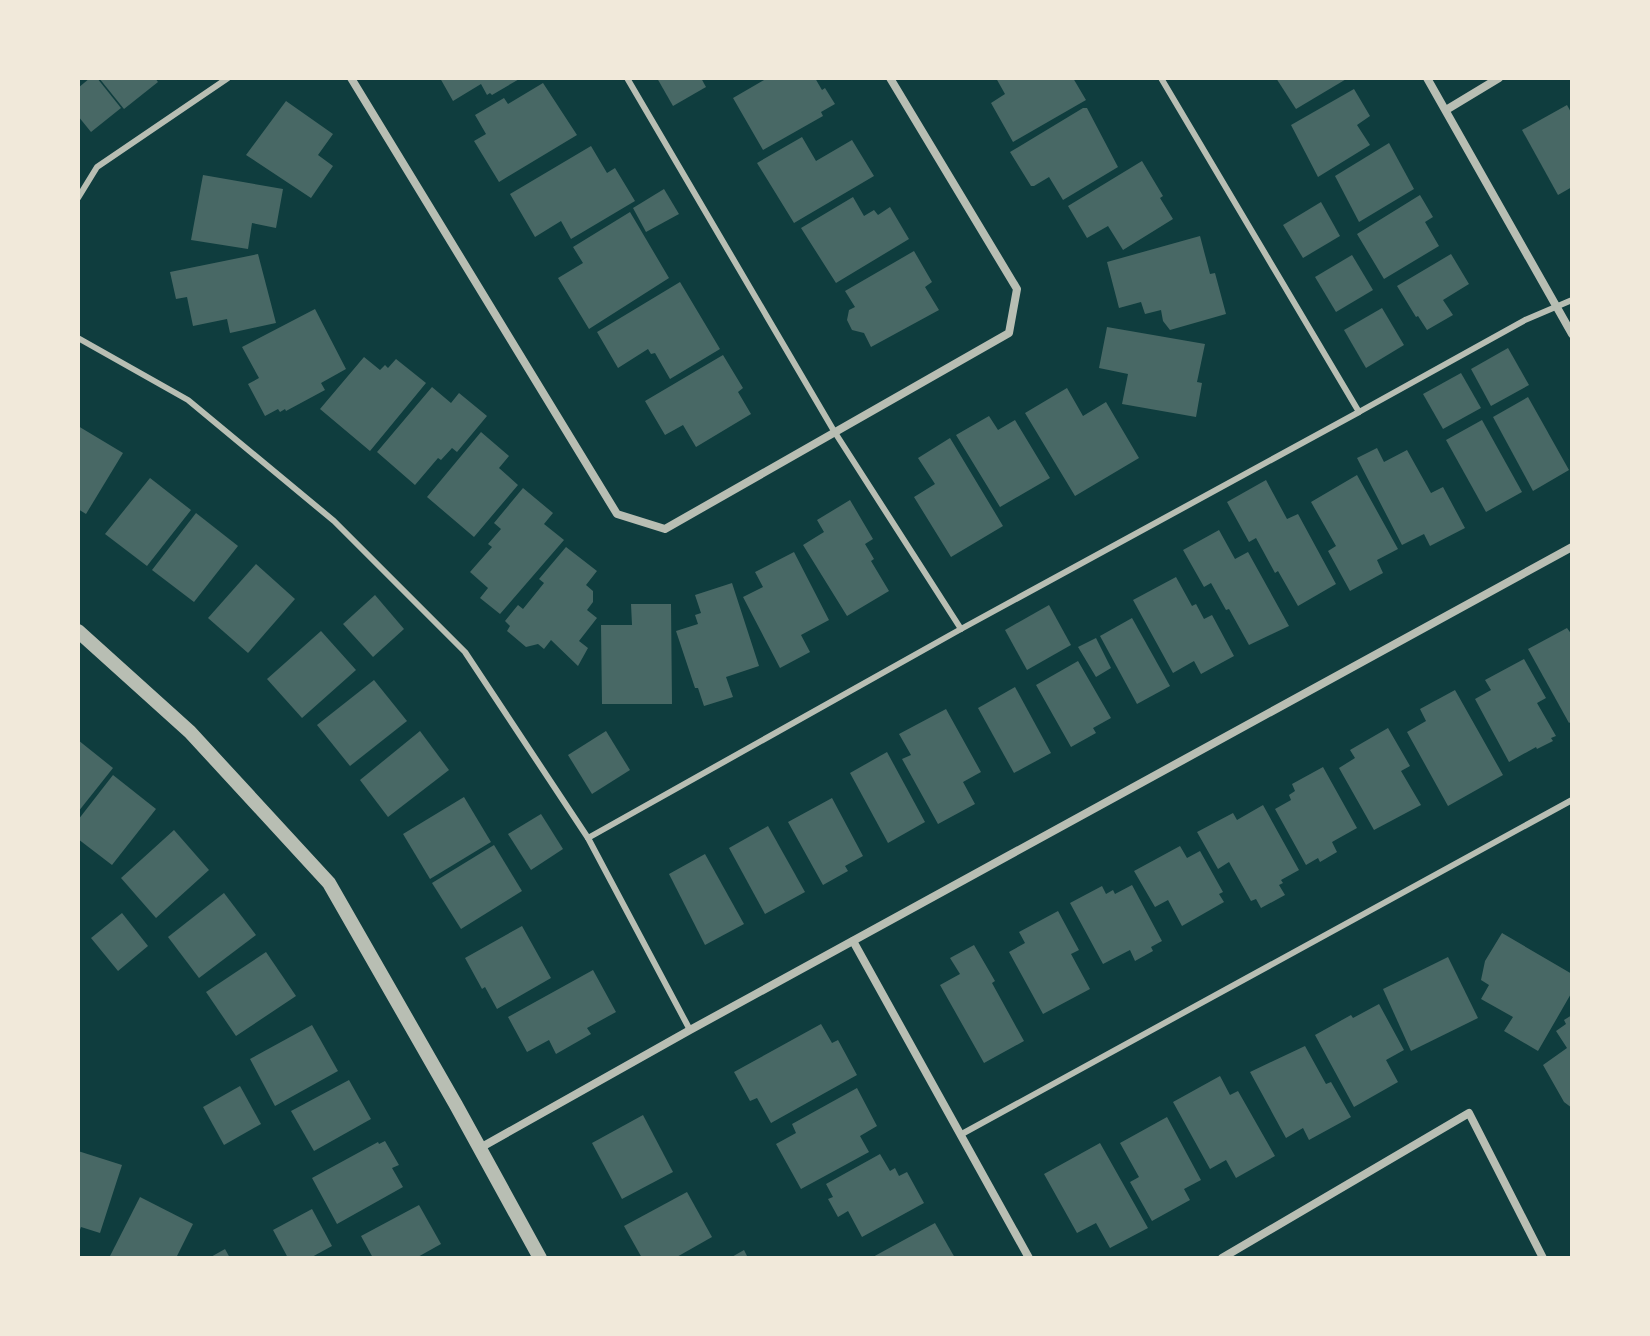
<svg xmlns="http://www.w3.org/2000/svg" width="1650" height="1336" viewBox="0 0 1650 1336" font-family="'Crimson Pro',serif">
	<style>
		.building { fill: #486865 }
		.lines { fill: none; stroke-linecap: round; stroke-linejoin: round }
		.service { stroke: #b8beb3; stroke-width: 6 }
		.minor { stroke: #b8beb3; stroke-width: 8 }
		.tertiary { stroke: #b8beb3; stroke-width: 14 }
	</style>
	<rect width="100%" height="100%" fill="#0f3d3e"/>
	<g class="building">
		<polygon points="90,78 97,78 121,108 91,132 78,116 78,88"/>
		<polygon points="99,78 155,78 158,82 124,109"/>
		<polygon points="440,78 521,78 492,95 490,93 487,95 481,84 453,101"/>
		<polygon points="657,78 701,78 706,87 673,106"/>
		<polygon points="763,78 815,78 822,90 825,88 835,104 821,112 823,116 763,150 733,98 764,80"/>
		<polygon points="996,78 1073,78 1086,100 1013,142 991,103 1005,94"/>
		<polygon points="1276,78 1348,78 1296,109"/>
		<polygon points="543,83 577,135 499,182 474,141 486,134 475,115 504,98 508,104"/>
		<polygon points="1354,89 1370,116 1357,125 1370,145 1318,177 1291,125"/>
		<polygon points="286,101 333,134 318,155 333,166 311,198 246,155"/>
		<polygon points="1567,105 1572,114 1572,187 1558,195 1522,130"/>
		<polygon points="1083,108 1087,108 1118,167 1063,200 1049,177 1034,186 1031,186 1010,152"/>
		<polygon points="802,137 816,161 852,140 874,176 794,223 757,163"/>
		<polygon points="1389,143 1414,189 1359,222 1335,176"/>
		<polygon points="591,146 607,173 615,168 635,201 571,239 561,221 535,237 510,194"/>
		<polygon points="1142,161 1163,196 1160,198 1173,219 1123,250 1108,226 1087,238 1068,206"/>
		<polygon points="203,175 283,189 276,228 252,223 248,249 191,240"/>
		<polygon points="664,189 679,214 646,232 633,208"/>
		<polygon points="1420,195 1433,217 1425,222 1439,246 1384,279 1357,234"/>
		<polygon points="853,197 864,216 874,210 878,215 890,207 909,239 836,283 801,228"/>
		<polygon points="1321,202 1340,236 1303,258 1283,225"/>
		<polygon points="630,212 669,278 589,329 558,278 583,263 573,247"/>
		<polygon points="1200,236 1210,274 1215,273 1226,314 1170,330 1163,321 1161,310 1145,314 1141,302 1119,308 1107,262"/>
		<polygon points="914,251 932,282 925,287 939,310 871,347 864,333 852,330 847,320 849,310 855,307 845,291"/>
		<polygon points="258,254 276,323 230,333 227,319 193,326 187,297 176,299 170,272"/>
		<polygon points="1451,254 1469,284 1443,300 1453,315 1427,330 1418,316 1416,317 1397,286"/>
		<polygon points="1352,255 1373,290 1336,312 1315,277"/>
		<polygon points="680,282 720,349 670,379 655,353 651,354 648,349 618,368 597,332"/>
		<polygon points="1382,308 1404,345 1366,368 1344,330"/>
		<polygon points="315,309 346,369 321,383 325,390 286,411 285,409 280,412 278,409 265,416 248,384 259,378 242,347"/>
		<polygon points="1107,327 1205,344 1197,382 1202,383 1196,417 1122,404 1128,374 1099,368"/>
		<polygon points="1508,348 1529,385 1491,406 1471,369"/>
		<polygon points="723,355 743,388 738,392 751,414 696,447 683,425 665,435 645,401"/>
		<polygon points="364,357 380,370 385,365 388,368 396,359 426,383 370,451 320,409"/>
		<polygon points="1461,373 1481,408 1443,429 1423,394"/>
		<polygon points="432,387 451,403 459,393 487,416 457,452 452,448 441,460 438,458 415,485 377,452"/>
		<polygon points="1067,388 1083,416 1106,402 1139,458 1075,496 1025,413"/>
		<polygon points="1528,397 1569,470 1533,491 1493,417"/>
		<polygon points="989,416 998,430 1015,420 1050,478 1000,507 956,435"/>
		<polygon points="1482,420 1522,492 1486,512 1446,440"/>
		<polygon points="78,426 123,453 86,514 78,509"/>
		<polygon points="481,432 509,456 499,468 518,485 474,537 427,497"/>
		<polygon points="950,438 1003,526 951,557 914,497 935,484 918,458"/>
		<polygon points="1377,448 1384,462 1407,450 1431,493 1443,487 1465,528 1430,546 1424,534 1402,545 1357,458"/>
		<polygon points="1357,475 1398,549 1377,560 1383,573 1350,591 1328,551 1336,546 1311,502"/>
		<polygon points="150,478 191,510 147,566 105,534"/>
		<polygon points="1266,480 1287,519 1298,514 1336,584 1298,606 1278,571 1275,573 1256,538 1249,542 1227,502"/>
		<polygon points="523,488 553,513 544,524 564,540 500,614 480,598 488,588 470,572 492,547 488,544 501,529 494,523"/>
		<polygon points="850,500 873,539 865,544 874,559 871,561 889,591 847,616 803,545 824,532 817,520"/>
		<polygon points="196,513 238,546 194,602 152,570"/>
		<polygon points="1219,530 1235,559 1248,552 1289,626 1249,645 1229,609 1226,610 1211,583 1204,587 1183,550"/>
		<polygon points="566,547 597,571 586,585 593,591 593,602 587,610 597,618 579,641 588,648 578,666 551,640 544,649 538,644 526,647 507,631 510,626 505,621 518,605 523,609 544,583 539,579"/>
		<polygon points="794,552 829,620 801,635 810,652 780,668 743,597 763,587 755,572"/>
		<polygon points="256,564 295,599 248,653 208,618"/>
		<polygon points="1176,577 1192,606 1196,604 1204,619 1212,615 1234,656 1201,674 1194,661 1173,673 1133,600"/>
		<polygon points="732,583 759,666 726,677 733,697 704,706 698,688 695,688 676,631 698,624 695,615 701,613 695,595"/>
		<polygon points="375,595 404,629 373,657 343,624"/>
		<polygon points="631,604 671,604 672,704 602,704 601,625 632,625"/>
		<polygon points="1049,605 1071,645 1027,670 1005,630"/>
		<polygon points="1132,618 1170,686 1137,704 1100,636"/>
		<polygon points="1567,628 1572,635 1572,721 1569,723 1528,649"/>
		<polygon points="321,631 356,670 302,718 267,679"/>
		<polygon points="1096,638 1111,668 1096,677 1078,647"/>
		<polygon points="1524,659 1546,698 1537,703 1556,736 1551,738 1553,741 1537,749 1536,747 1509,762 1475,699 1491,690 1485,680"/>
		<polygon points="1078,661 1111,718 1093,728 1096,733 1071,747 1036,685"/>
		<polygon points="374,680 407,721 350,766 317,725"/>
		<polygon points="1015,687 1051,753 1014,773 978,708"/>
		<polygon points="1455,690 1503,775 1448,806 1407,732 1426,721 1420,709"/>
		<polygon points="946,709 981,772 963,782 975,804 938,824 902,759 911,755 899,734"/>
		<polygon points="1388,728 1410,766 1401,771 1421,805 1374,830 1339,768 1355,758 1350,750"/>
		<polygon points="420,731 449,770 388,817 360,780"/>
		<polygon points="606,731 630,770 592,794 568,755"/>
		<polygon points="78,740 113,768 78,812"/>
		<polygon points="887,752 925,822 888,843 850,773"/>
		<polygon points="1323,767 1357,828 1332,842 1337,852 1320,862 1318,858 1306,865 1275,809 1291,800 1289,795 1295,791 1292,784"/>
		<polygon points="113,775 156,809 112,865 78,839 78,820"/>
		<polygon points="464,797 491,842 430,879 403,834"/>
		<polygon points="832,798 863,856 845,866 848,871 823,885 788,822"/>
		<polygon points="1263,805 1299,870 1281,880 1283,883 1279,885 1285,895 1261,908 1256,899 1251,901 1229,862 1218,869 1197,832 1233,813 1237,820"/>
		<polygon points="541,814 563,849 531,870 508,834"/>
		<polygon points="768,826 805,892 765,914 729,848"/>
		<polygon points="174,830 209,870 156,918 121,878"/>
		<polygon points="494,845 522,891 461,929 432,883"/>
		<polygon points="1180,846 1187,858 1200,851 1223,892 1219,894 1224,902 1182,926 1168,900 1155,907 1134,871"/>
		<polygon points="705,854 744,924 705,945 669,874"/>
		<polygon points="1132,885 1162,941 1151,947 1153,951 1135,961 1130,950 1103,964 1070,903 1102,886 1106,894 1113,890 1115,894"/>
		<polygon points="224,893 256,935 199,978 168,937"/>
		<polygon points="1058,911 1079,950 1071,954 1090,989 1043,1014 1009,952 1025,943 1019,932"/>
		<polygon points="122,913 148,946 118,971 91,938"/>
		<polygon points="522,926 551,978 497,1009 485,987 482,989 465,958"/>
		<polygon points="1502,933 1572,974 1572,992 1538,1051 1504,1031 1513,1017 1481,999 1489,985 1481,980 1485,961"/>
		<polygon points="974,945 995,981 992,983 1024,1041 984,1063 940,985 960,974 950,958"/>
		<polygon points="266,952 296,996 236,1036 206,992"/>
		<polygon points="1448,957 1478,1018 1411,1051 1383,989"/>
		<polygon points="593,970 616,1012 587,1028 591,1034 556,1054 549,1040 527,1052 508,1017"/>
		<polygon points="1379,1004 1404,1050 1386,1060 1398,1082 1354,1107 1315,1035 1351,1015 1353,1018"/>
		<polygon points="1572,1015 1572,1108 1564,1102 1543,1065 1567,1048 1556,1031 1566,1024 1564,1020"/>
		<polygon points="821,1024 832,1043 838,1040 857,1075 771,1123 757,1098 750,1101 734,1072"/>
		<polygon points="312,1025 338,1071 275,1106 250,1059"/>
		<polygon points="1305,1046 1326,1084 1331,1082 1351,1117 1309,1140 1303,1128 1286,1138 1250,1072"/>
		<polygon points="1220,1076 1230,1095 1238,1091 1275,1156 1236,1178 1226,1160 1210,1169 1173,1102"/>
		<polygon points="349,1080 371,1119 314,1151 291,1111"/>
		<polygon points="240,1086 261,1124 224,1145 203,1107"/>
		<polygon points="857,1088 877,1126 860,1136 869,1152 801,1189 776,1144 796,1133 792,1124"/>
		<polygon points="643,1115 673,1172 622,1199 592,1143"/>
		<polygon points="1167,1117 1201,1180 1184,1189 1190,1200 1152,1221 1130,1182 1139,1177 1120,1143"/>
		<polygon points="385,1141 399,1165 392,1168 403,1187 337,1224 312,1178 378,1142 379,1144"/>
		<polygon points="1100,1143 1148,1228 1110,1248 1096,1223 1077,1233 1044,1174"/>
		<polygon points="78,1151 122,1165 100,1233 81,1227 78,1235"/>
		<polygon points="880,1154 890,1171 895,1168 899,1176 907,1172 924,1203 862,1237 848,1211 838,1217 828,1199 833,1197 826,1184"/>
		<polygon points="687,1192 712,1237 675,1258 642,1258 624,1226"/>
		<polygon points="140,1197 193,1224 176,1258 109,1258"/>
		<polygon points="419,1205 441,1244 416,1258 373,1258 361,1236"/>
		<polygon points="312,1209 332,1246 310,1258 288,1258 273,1230"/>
		<polygon points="935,1223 955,1258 871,1258"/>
		<polygon points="225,1249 230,1258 209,1258"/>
		<polygon points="744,1250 748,1258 730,1258"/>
	</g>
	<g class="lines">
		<g class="service">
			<polyline points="627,78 834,431 961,629"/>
			<polyline points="78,198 97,167 228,78"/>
			<polyline points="78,338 188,400 334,521 465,652 588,838 961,629 1359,412 1161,78"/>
			<polyline points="1359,412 1525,320 1572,300"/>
			<polyline points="588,838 690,1030"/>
			<polyline points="960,1135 1572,800"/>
		</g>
		<g class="minor">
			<polyline points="351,78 617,514 665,529 1009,333 1017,289 890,78"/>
			<polyline points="1427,78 1572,334"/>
			<polyline points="1446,110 1499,78"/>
			<polyline points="853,941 1029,1258"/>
			<polyline points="480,1148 690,1030 1572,547"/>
			<polyline points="1222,1258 1469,1113 1543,1258"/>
		</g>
		<polyline class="tertiary" points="78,631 190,732 329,883 456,1105 540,1258"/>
	</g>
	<rect width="1650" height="1336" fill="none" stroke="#f1e9da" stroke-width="160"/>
</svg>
